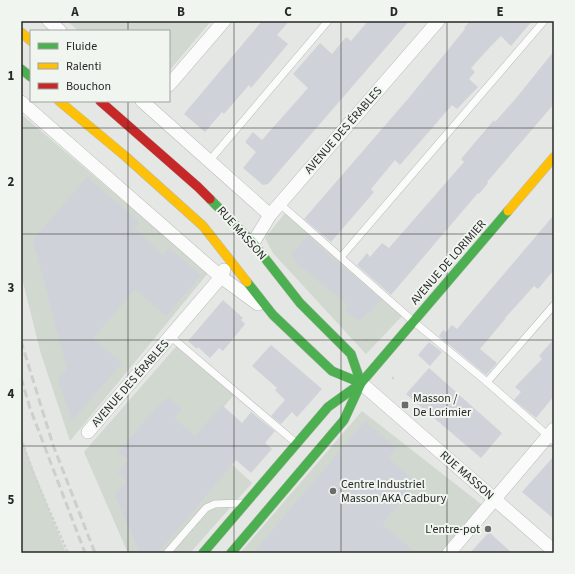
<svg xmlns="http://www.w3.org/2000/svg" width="575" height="574" viewBox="0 0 575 574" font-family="'Source Sans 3',sans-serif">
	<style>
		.built { fill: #d1d8d0 }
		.building { fill: #d0d2d9 }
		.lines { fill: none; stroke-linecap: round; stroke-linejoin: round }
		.lane-casing { stroke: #b9bab8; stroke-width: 8 }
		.street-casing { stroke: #b9bab8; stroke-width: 14 }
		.fast-casing { stroke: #b9bab8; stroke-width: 10 }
		.slow-casing { stroke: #b9bab8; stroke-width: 10 }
		.jam-casing { stroke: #b9bab8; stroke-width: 10 }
		.path { stroke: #d0d2d0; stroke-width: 2.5; stroke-dasharray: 3 2; stroke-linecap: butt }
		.lane { stroke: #fbfbfb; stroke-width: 7 }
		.street { stroke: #fbfbfb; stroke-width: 13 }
		.fast { stroke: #4caf50; stroke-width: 9 }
		.slow { stroke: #ffc107; stroke-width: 9 }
		.jam { stroke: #c62828; stroke-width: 9 }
		.rail { stroke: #cecece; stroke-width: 3; stroke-dasharray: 8 4; stroke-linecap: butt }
		.grid { fill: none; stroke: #272927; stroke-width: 1; stroke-opacity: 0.55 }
		.poi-dot { fill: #696c69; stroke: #f0f5f0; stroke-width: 1.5 }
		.labels { text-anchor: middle; stroke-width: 4; stroke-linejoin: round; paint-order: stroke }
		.street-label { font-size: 12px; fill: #272927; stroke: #f0f5f0 }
		.poi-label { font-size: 12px; fill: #272927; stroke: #f0f5f0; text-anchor: start }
		.neatline { fill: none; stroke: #272927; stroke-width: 1.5 }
		.grid-label { font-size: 13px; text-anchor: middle; font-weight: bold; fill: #272927 }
	</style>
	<rect width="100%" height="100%" fill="#e4e7e3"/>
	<g class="built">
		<polygon points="67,21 211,21 169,71 169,31 79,31"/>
		<polygon points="21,114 208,273 70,441 41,354 21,274"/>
		<polygon points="285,213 403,315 366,354 273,253 265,238"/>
		<polygon points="181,341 237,391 200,435 252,483 190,553 128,553 84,452"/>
		<polygon points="362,411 486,508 449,553 240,553"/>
		<polygon points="21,438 66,553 21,553"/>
	</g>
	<g class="building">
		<polygon points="262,21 289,21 277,35 288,44 251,88 249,85 224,114 222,112 205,132 184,114"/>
		<polygon points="368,21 409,21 268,184 263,185 243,168 256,152 245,142 253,132 262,140 308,88 293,74 320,43 332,54 346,37 351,41"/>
		<polygon points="470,21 532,21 511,46 501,36 490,47 471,68 475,72 469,79 478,87 457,109 452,105 400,165 395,160 371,189 374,192 331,242 304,219 407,100 465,29 464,28"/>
		<polygon points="554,51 554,104 487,182 488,183 479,194 478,193 391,295 357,265 367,253 370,257 382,243 389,248 464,162 461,159 494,120 495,122 517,97"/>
		<polygon points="87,177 139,222 134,228 163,255 169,248 201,275 166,316 135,289 93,338 122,363 72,421 58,380 67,369 33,240"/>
		<polygon points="554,215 554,270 538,289 534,286 505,318 506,318 480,349 497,363 486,375 439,336 443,330 446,332 452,325 457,329"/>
		<polygon points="308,236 324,250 324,251 381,299 368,314 367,313 360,321 355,317 354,318 345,311 349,306 298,264 291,255"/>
		<polygon points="223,300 243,318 241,320 245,324 223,351 219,348 210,358 198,347 197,349 188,341"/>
		<polygon points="554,339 554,396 536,418 514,400 521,392 515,387 542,359 539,356"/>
		<polygon points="429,342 442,352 430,366 418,355"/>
		<polygon points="271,345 322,389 297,417 292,412 281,424 271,416 285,400 275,390 277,388 252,366"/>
		<polygon points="429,368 502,433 481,458 406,394"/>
		<polygon points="168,397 182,409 174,418 195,436 222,405 242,423 251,412 275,431 265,443 272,449 251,473 236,460 158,553 140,553 115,496 127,481 118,473 128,460 118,452 159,404 160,405"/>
		<polygon points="365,421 396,448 388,458 417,483 382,524 416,553 253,553"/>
		<polygon points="554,456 554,519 522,492"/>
		<polygon points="489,532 512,553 470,553"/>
	</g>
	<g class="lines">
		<defs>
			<g id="lane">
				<polyline points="210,160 328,21"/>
				<polyline points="280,204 414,322 487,382 554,441"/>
				<polyline points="341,257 544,21"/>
				<polyline points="170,336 296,443"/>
				<polyline points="487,382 554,305"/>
				<polyline points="167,553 206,508 215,504 241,503"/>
			</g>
			<g id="street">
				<polyline points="49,21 60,31"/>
				<polyline points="169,85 224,21"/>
				<polyline points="142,101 270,215"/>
				<polyline points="21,102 221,277 258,304"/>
				<polyline points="253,243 270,215 438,21"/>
				<polyline points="361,383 554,551"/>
				<polyline points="88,432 221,277 224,270"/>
				<polyline points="449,553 554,429"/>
			</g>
			<g id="fast">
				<polyline points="21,69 31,77"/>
				<polyline points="210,199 253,243 300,303 351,354 361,383"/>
				<polyline points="247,282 273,315 332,371 361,383"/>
				<polyline points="203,553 328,407 360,384"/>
				<polyline points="231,553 344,420 361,383 508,211"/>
			</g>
			<g id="slow">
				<polyline points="22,33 31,41"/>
				<polyline points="59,101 125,156 203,226 247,282"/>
				<polyline points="508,211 554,157"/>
			</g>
			<polyline id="jam" points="100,101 198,187 210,199"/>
		</defs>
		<use href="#lane" class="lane-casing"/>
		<use href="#street" class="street-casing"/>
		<use href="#fast" class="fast-casing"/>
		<use href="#slow" class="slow-casing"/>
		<use href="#jam" class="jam-casing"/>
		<g class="path">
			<polyline points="367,341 367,339"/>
			<polyline points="392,378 394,378"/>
			<polyline points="21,438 34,475 68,553"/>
		</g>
		<use href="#lane" class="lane"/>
		<use href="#street" class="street"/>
		<use href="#fast" class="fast"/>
		<use href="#slow" class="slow"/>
		<use href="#jam" class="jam"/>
		<g class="rail">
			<polyline points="21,341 53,445 95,553"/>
			<polyline points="21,378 30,408 85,553"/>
		</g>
	</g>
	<path class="grid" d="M128 21V31M234 21V553M341 21V553M447 21V553M128 101V553M21 128H554M21 234H554M21 340H554M21 446H554"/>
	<g class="poi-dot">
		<rect x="401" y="401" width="8" height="8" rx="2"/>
		<circle cx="333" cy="491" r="4"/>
		<circle cx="488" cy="529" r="4"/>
	</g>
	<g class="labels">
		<g class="street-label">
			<text transform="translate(343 130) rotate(-49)" y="4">AVENUE DES ÉRABLES</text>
			<text transform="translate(242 233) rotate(48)" y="4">RUE MASSON</text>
			<text transform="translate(448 262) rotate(-49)" y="4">AVENUE DE LORIMIER</text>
			<text transform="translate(130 383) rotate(-49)" y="4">AVENUE DES ÉRABLES</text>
			<text transform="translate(467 475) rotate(41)" y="4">RUE MASSON</text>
		</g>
		<g class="poi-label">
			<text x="413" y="402">Masson /<tspan x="413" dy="14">De Lorimier</tspan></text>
			<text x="341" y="488">Centre Industriel<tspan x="341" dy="14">Masson AKA Cadbury</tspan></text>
			<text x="480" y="533" text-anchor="end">L'entre-pot</text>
		</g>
	</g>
	<rect width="575" height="574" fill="none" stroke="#f0f5f0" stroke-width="44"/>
	<rect x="30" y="30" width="140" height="72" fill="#f0f5f0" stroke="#a0a3a0"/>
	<rect x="38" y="43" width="20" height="6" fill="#4caf50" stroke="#a0a3a0"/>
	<text x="66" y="50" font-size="12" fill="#272927">Fluide</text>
	<rect x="38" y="63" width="20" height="6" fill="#ffc107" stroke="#a0a3a0"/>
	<text x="66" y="70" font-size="12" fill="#272927">Ralenti</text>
	<rect x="38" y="83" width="20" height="6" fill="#c62828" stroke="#a0a3a0"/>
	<text x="66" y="90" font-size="12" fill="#272927">Bouchon</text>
	<rect x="22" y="22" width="531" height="530" class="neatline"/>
	<g class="grid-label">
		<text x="75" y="16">A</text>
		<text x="181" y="16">B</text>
		<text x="288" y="16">C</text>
		<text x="394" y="16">D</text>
		<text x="500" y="16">E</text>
		<text x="11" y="80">1</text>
		<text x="11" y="186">2</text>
		<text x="11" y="292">3</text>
		<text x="11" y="398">4</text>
		<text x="11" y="504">5</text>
	</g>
</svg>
